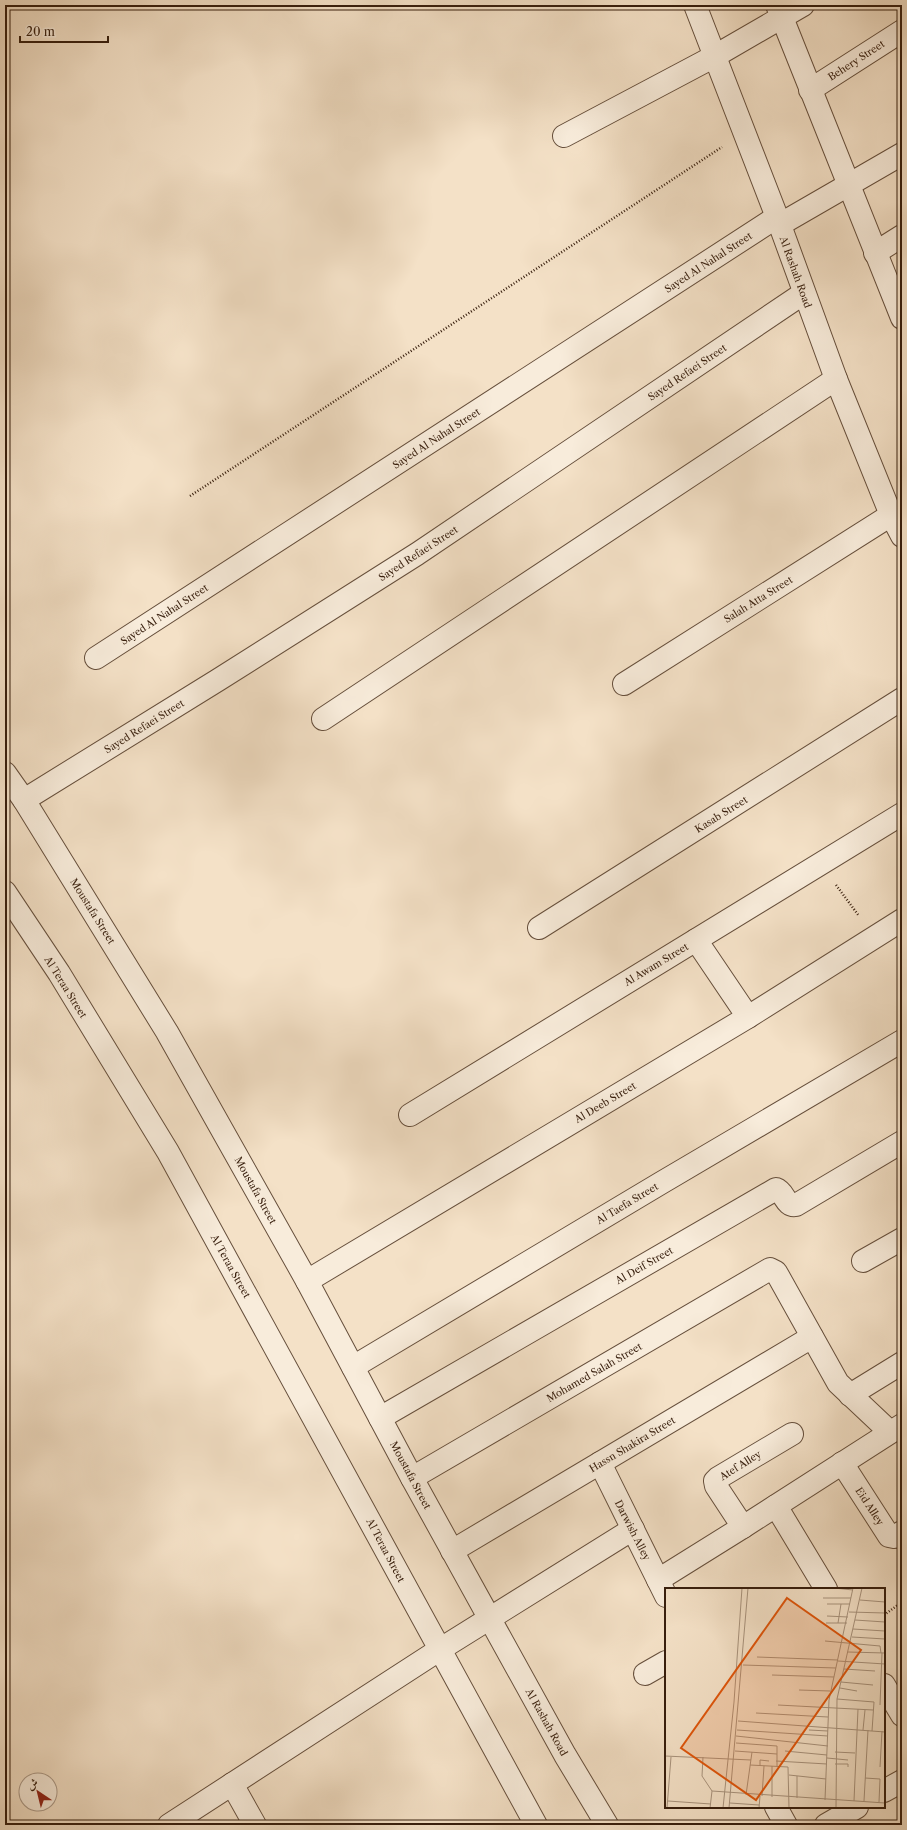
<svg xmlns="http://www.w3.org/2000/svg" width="907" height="1830" viewBox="0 0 907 1830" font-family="'Libre Caslon Text',Amiri,serif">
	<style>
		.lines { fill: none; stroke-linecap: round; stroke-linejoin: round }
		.street-casing { stroke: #664f3c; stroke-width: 24 }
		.path { stroke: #371e0d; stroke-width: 2.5; stroke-dasharray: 1 2; stroke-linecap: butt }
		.street { stroke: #f8ecdb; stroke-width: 22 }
		.labels { text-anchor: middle; stroke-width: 3; stroke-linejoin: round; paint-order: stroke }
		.street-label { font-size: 10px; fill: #371e0d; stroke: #f8ecdb }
		.inset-road { fill: none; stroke: #a8937d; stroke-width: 1 }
		.view { fill: #df560c; fill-opacity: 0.15; stroke: #df560c; stroke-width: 2 }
		.inset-edge { fill: none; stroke: #371e0d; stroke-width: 2 }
	</style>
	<rect width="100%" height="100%" fill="#f4e1c7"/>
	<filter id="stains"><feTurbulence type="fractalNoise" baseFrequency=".005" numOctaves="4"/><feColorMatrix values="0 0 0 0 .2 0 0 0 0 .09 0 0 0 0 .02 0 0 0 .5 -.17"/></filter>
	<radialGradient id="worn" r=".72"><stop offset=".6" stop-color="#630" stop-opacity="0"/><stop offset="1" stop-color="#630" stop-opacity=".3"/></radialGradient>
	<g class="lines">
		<defs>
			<g id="street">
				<polyline points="695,5 777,217 836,379 891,515 902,536"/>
				<polyline points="777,5 902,318"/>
				<polyline points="810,90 902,31"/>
				<polyline points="564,136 715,56 803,5"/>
				<polyline points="779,225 902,154"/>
				<polyline points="875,253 902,236"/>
				<polyline points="96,658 777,217"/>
				<polyline points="624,684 891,515"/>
				<polyline points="323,719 836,379"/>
				<polyline points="5,773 24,800 167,1032 307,1281 412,1478 565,1755 607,1825"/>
				<polyline points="24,800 218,680 417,554 804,293"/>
				<polyline points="5,892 59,973 168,1152 536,1825"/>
				<polyline points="539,928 902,699"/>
				<polyline points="696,940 748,1017"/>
				<polyline points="410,1115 902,814"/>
				<polyline points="863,1261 902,1239"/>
				<polyline points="307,1281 748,1017 902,920"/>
				<polyline points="353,1367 661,1183 902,1041"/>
				<polyline points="850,1395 902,1363"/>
				<path d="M380 1418 776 1189C785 1192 785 1207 796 1205L902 1142"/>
				<polyline points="600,1463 666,1596"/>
				<polyline points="842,1463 889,1536 894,1537 902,1532"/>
				<polyline points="412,1478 770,1269 776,1272 838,1383 890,1432"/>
				<polyline points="776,1506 826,1589"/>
				<polyline points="743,1527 716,1486 715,1481 718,1478 792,1434"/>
				<polyline points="452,1551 812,1337"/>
				<polyline points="658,1580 743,1527 902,1425"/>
				<polyline points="645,1674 666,1662"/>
				<polyline points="884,1685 902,1715"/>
				<polyline points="232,1784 255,1825"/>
				<polyline points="884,1791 902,1781"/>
				<polyline points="776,1807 786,1825"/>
				<polyline points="169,1825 439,1650 633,1529"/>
				<polyline points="826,1825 857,1807"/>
			</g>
		</defs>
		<use href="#street" class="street-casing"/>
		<g class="path">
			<polyline points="190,496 722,147"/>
			<polyline points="836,885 859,916"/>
			<polyline points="884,1615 902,1602"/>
		</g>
		<use href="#street" class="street"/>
	</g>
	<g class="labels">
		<g class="street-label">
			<text transform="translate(856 60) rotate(-33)" y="4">Behery Street</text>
			<text transform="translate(708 262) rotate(-33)" y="4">Sayed Al Nahal Street</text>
			<text transform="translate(796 272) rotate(70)" y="4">Al Rashah Road</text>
			<text transform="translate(687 372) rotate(-34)" y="4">Sayed Refaei Street</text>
			<text transform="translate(436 438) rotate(-33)" y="4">Sayed Al Nahal Street</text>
			<text transform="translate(418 553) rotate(-33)" y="4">Sayed Refaei Street</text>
			<text transform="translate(758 599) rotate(-32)" y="4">Salah Atta Street</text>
			<text transform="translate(164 614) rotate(-33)" y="4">Sayed Al Nahal Street</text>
			<text transform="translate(144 726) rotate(-32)" y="4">Sayed Refaei Street</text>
			<text transform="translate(721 814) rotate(-32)" y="4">Kasab Street</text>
			<text transform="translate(93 911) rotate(58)" y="4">Moustafa Street</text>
			<text transform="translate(656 964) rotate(-31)" y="4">Al Awam Street</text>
			<text transform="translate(66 987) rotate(58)" y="4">Al Teraa Street</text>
			<text transform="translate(605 1102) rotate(-31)" y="4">Al Deeb Street</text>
			<text transform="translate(256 1190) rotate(61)" y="4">Moustafa Street</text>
			<text transform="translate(627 1203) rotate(-31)" y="4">Al Taefa Street</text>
			<text transform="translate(644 1265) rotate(-30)" y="4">Al Deif Street</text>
			<text transform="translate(231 1266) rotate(61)" y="4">Al Teraa Street</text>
			<text transform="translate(594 1372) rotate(-30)" y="4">Mohamed Salah Street</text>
			<text transform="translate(632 1444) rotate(-31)" y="4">Hassn Shakira Street</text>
			<text transform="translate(740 1465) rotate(-32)" y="4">Atef Alley</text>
			<text transform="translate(411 1475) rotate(62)" y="4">Moustafa Street</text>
			<text transform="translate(870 1506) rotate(57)" y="4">Eid Alley</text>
			<text transform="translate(633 1530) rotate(63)" y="4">Darwish Alley</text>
			<text transform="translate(386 1550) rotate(62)" y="4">Al Teraa Street</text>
			<text transform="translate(547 1722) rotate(61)" y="4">Al Rashah Road</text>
		</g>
	</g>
	<g transform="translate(665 1588)">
		<rect width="220" height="220" fill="#f4e1c7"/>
		<path class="inset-road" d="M169 0 188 2M158 10H186M195 12 220 14M162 16H185M184 24 220 25M162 28 183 29M190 32 220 34M161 35H182M173 35 176 16M188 41 220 43M187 49 220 51M160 53 215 58 216 65M183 64 220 65M92 69 173 72M173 73 220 76M78 77 171 80M179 81 210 83M107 87 169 89M176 94 208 97M175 100 192 103M134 102 165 103M172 111 209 114 207 143M113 117 208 122M215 117 217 65M91 125 163 129M73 133 220 144M72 142 163 148M144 142 163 143M198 142 200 122M71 148 163 158M71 155 112 158V178M70 163 112 166M120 163 162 167M170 164 190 165M0 168 86 172M38 169 37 188 47 203M162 170 183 172M111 173 162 176M170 176H183V179M85 177 123 179 124 220M95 178V172L104 173M107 178V209M215 179 217 143M124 187 161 191M200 190 215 191 214 214M47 203 220 215M81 207 87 164M97 208 99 178M132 210V188M160 212 164 112 188 0M3 213 46 216M189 213 193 121M199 213 203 142M65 215 94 217M2 220 6 169M45 220 47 203M58 220 69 114 77 0M64 220 83 0M94 220 95 208M171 220 172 111 197 0"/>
		<path class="view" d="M122 10 196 62 91 212 16 160Z"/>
		<rect width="220" height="220" class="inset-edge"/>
	</g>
	<rect width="907" height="1830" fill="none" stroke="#f4e1c7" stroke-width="20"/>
	<rect x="6" y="6" width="895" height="1818" fill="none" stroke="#371e0d" stroke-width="2"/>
	<rect x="10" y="10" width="887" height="1810" fill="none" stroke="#371e0d"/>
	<g transform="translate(38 1792) rotate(325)"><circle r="19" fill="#f8ecdb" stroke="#ab9a89"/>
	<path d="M0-3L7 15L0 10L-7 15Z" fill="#8f2418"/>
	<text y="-6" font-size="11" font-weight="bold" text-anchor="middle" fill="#371e0d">ش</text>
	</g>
	<path d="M20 36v6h88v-6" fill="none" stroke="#371e0d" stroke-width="2"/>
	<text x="26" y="36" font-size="12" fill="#371e0d" stroke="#f8ecdb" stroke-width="3" paint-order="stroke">20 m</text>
	<rect width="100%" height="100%" filter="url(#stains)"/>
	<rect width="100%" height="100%" fill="url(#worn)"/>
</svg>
